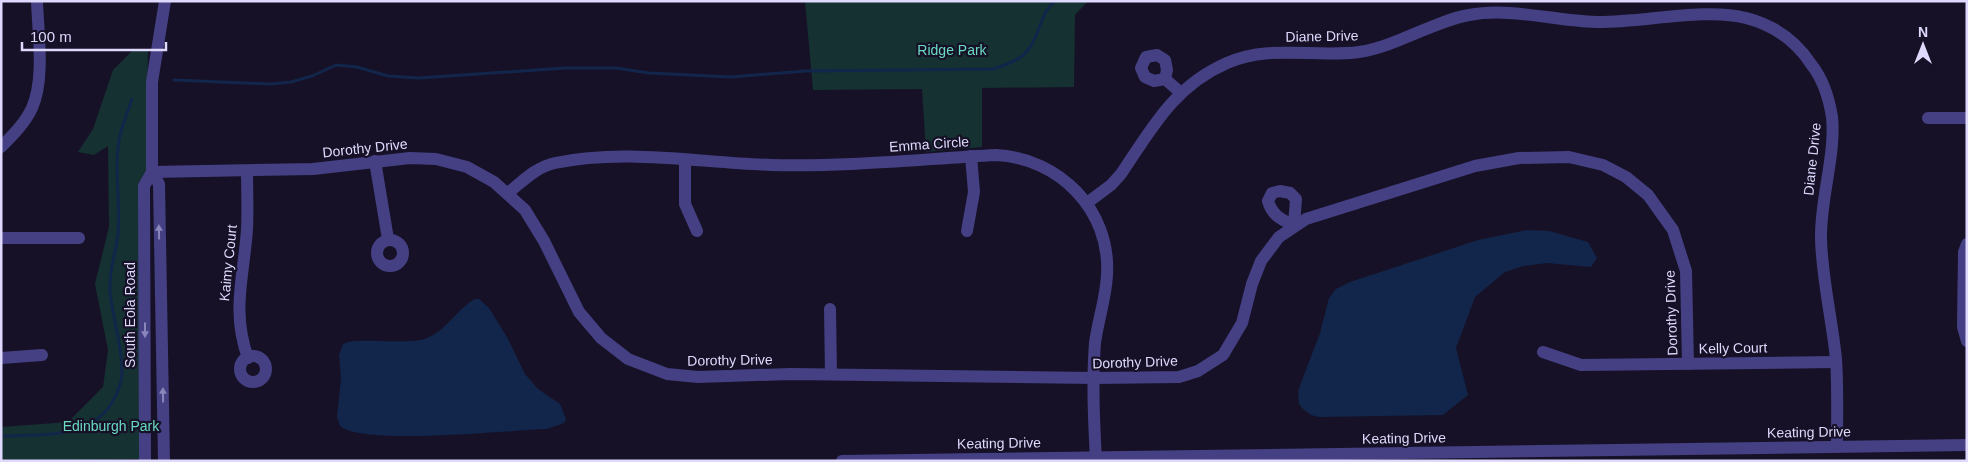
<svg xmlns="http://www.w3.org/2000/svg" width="1968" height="462" viewBox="0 0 1968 462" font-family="Arial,sans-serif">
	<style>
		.green { fill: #153131 }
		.water { fill: #12264b }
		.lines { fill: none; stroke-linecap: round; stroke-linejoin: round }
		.stream { stroke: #12264b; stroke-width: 3 }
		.minor { stroke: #454083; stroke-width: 12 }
		.oneway { fill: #8a85ba }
		.labels { text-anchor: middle; stroke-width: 4.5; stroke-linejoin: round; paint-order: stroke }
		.street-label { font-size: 14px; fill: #dfdafd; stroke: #161127 }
		.park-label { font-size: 14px; fill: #69d9c2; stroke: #161127 }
	</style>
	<rect width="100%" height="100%" fill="#161127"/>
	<g class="green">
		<polygon points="805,1 1088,1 1075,15 1074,87 982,88 982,147 926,152 922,89 813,90"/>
		<polygon points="134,49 148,49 142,459 1,461 1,427 68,422 103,387 108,350 95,284 109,227 108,146 94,155 78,152 93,129 113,70"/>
	</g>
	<g class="water">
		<polygon points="1527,230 1549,231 1588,242 1597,258 1591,267 1547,263 1523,266 1505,272 1475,297 1456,348 1468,395 1443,415 1319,417 1311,415 1303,409 1299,404 1298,391 1320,333 1329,298 1336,289 1350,282 1478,240"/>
		<path d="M475 299H479L489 308 508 339 525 374 538 389 560 404 566 419 564 423 547 429C511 430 362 446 340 426L337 417 341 379 339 355 343 344C354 336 407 346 427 338 447 330 457 309 475 299Z"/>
	</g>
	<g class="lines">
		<g class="stream">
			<path d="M174 80 271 84 291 82 312 76 336 65 357 67 388 76 419 78 565 68H616L649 73 731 77 806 71 994 69C1006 64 1020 61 1028 50 1040 35 1040 13 1055 1"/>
			<path d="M1 436C41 435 96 439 115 397 119 389 122 381 122 372 122 345 113 319 110 293 108 273 116 253 118 234 121 201 113 167 120 135 123 123 128 111 132 99"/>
		</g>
		<g class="minor">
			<polyline points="1165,79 1154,81 1145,77 1141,68 1146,57 1157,55 1165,60 1167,70 1165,79 1180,92"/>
			<polyline points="1928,118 1967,118"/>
			<path d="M1 147C13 135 25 123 32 108 45 79 38 33 37 1"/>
			<polyline points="685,160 685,204 697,231"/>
			<polyline points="375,161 388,239"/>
			<path d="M247 171C247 190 248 209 247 229 244 276 231 311 248 358"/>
			<polyline points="152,172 313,169 410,158 436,159 467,167 494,182 525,210 544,241 579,312 601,338 628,359 667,374 698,377 791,374 1095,378 1179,377 1198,371 1223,355 1242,323 1252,284 1261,261 1279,237 1306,219 1475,166 1519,158 1569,157 1603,165 1626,177 1648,195 1673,230 1686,271 1688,364"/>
			<polyline points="152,172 159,184 164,461"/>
			<path d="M1280 191 1290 193 1296 199 1294 225C1281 220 1272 215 1268 201L1272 193Z"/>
			<path d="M508 193C523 181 536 167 555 163 625 148 701 163 772 165 847 167 921 159 996 155 1059 158 1111 210 1107 275 1106 298 1098 320 1095 343 1092 381 1094 422 1096 461"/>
			<path d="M1087 203 1111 185 1121 174C1152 128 1174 86 1227 63 1270 44 1315 58 1359 52 1398 46 1431 22 1469 15 1511 7 1554 21 1596 22 1641 23 1705 7 1746 18 1773 25 1796 41 1811 64 1823 79 1829 98 1832 117 1836 155 1820 199 1821 239 1822 279 1832 319 1836 359 1838 388 1837 418 1837 447"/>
			<polyline points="967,231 974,192 971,156"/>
			<polyline points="1,238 79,238"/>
			<circle cx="390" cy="253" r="13"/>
			<polyline points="1967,244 1964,252 1963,327 1967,341"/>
			<polyline points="830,309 831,374"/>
			<polyline points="1543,352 1581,365 1836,362"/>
			<circle cx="253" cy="369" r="13"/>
			<polyline points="1,358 42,355"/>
			<polyline points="145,461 144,186 152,172 152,82 165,1"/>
			<polyline points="842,461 1967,445"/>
		</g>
	</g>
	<defs><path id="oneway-solid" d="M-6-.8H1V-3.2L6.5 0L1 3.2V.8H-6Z" transform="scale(1.25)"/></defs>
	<g class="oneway">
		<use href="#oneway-solid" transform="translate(159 232) rotate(-91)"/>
		<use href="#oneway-solid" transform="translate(145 330) rotate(90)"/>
		<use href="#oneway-solid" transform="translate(163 395) rotate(-91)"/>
	</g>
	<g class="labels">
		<g class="street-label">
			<text transform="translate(1322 36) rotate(-1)" y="5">Diane Drive</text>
			<text transform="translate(929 144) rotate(-4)" y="5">Emma Circle</text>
			<text transform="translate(365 148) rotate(-6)" y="5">Dorothy Drive</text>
			<text transform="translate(1812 159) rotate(-84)" y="5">Diane Drive</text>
			<text transform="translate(228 263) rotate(-84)" y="5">Kaimy Court</text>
			<text transform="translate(1671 313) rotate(-92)" y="5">Dorothy Drive</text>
			<text transform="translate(130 315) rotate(-90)" y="5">South Eola Road</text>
			<text transform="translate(1733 348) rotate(-1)" y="5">Kelly Court</text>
			<text transform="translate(730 360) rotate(-1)" y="5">Dorothy Drive</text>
			<text transform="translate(1135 362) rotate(-2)" y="5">Dorothy Drive</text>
			<text transform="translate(1809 432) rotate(-1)" y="5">Keating Drive</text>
			<text transform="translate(1404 438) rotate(-1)" y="5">Keating Drive</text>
			<text transform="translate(999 443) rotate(-1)" y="5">Keating Drive</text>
		</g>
		<g class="park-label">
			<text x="952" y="55">Ridge Park</text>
			<text x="111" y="431">Edinburgh Park</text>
		</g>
	</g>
	<rect width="1968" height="462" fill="none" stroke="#dfdafd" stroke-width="5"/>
	<g transform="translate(1923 45)" stroke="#161127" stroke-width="4" paint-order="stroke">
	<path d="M0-4L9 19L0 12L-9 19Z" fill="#dfdafd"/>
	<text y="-8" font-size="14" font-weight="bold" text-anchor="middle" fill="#dfdafd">N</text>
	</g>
	<path d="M22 42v8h144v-8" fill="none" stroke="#dfdafd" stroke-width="2.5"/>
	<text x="30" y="42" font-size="15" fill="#dfdafd" stroke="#161127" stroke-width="4" paint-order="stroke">100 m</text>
</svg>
